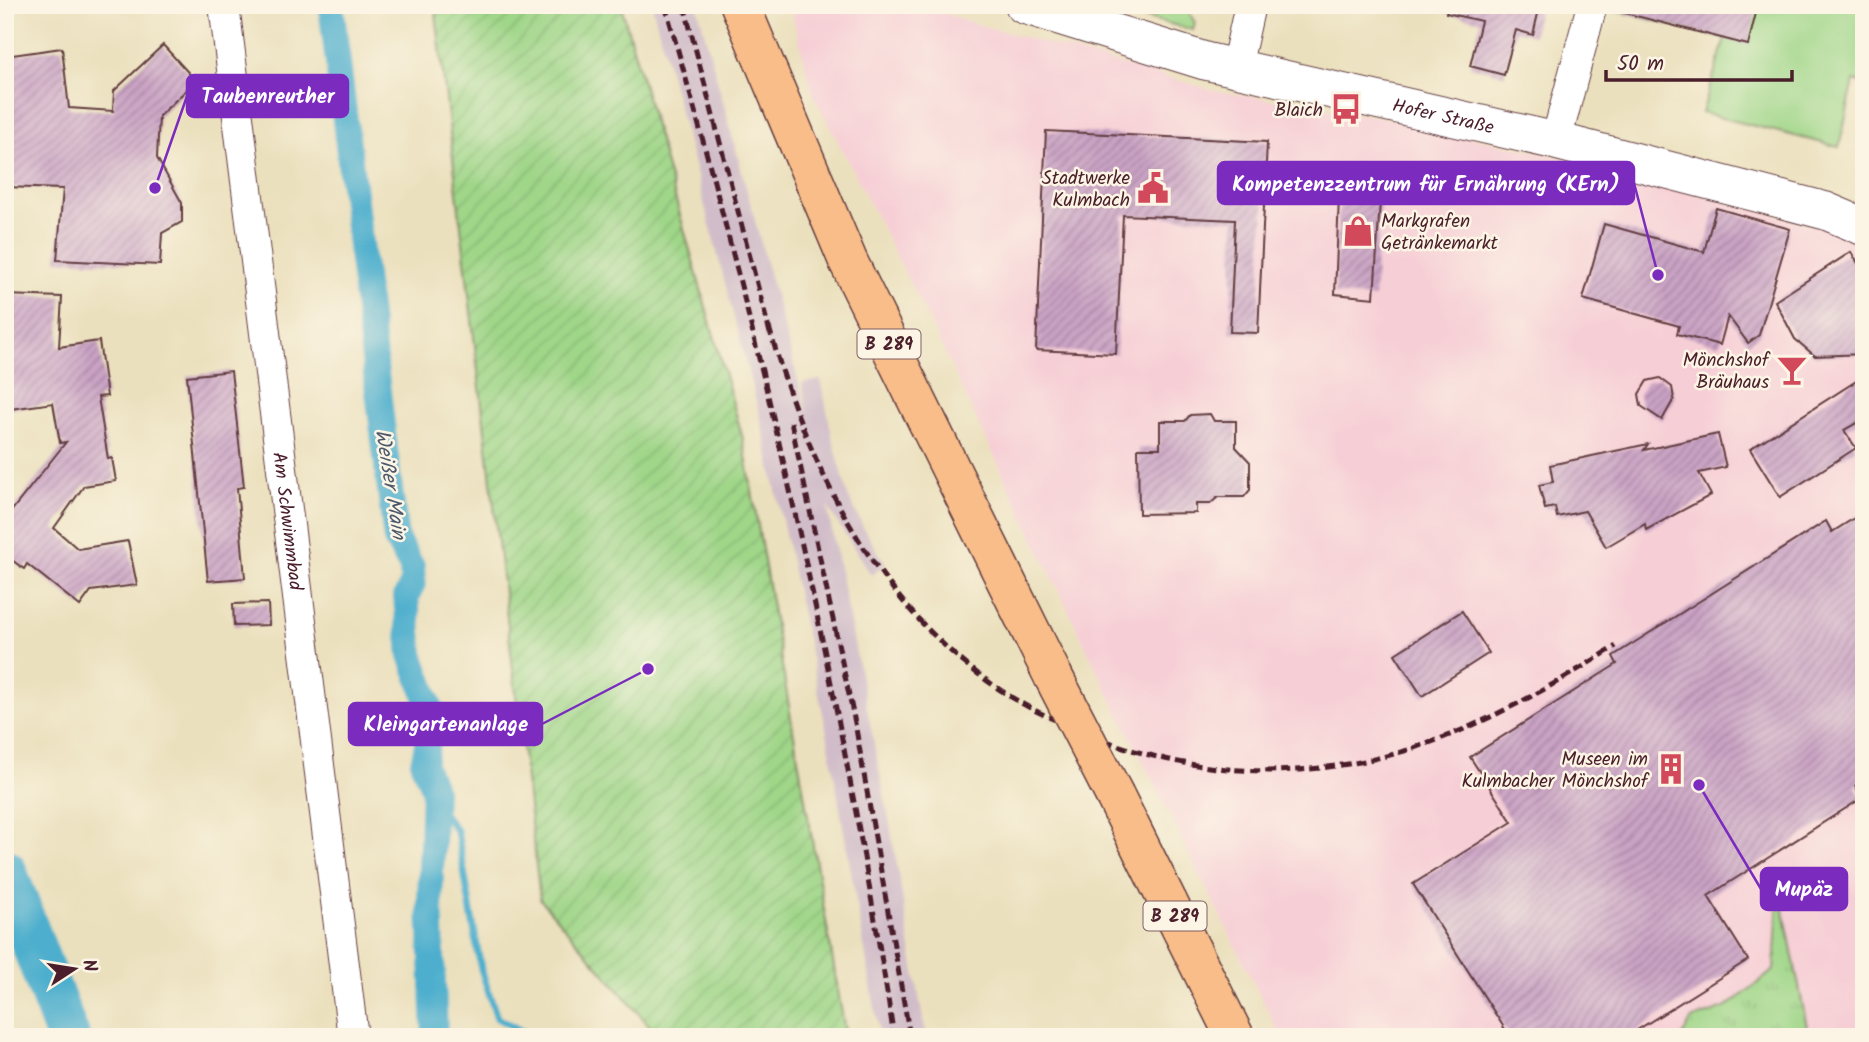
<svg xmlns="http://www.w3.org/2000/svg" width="1869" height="1042" viewBox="0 0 1869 1042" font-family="Kalam,sans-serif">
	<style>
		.built { fill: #f6cfd6 }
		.railway { fill: #d1bdc9 }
		.grass { fill: url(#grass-tufts); stroke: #747a5a; stroke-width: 2 }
		.garden { fill: url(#garden-furrows); stroke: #747a5a; stroke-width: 2 }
		.pitch { fill: #9fd688; stroke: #747a5a; stroke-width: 2 }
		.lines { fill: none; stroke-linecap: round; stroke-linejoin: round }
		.stream { stroke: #4eafcd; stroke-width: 7 }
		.canal { stroke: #4eafcd; stroke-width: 26 }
		.river { stroke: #4eafcd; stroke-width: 44 }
		.building { fill: url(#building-hatch) }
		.minor-casing { stroke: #623c41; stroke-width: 32 }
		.tertiary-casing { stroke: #623c41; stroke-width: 39 }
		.trunk-casing { stroke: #623c41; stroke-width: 41 }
		.minor { stroke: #fff; stroke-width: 30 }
		.tertiary { stroke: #fff; stroke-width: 37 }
		.trunk { stroke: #f8bd88; stroke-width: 38 }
		.rail { stroke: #4a1f2b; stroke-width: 5; stroke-dasharray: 10 5; stroke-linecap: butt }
		.trunk-bridge-casing { stroke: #623c41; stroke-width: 41; stroke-linecap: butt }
		.trunk-bridge { stroke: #f8bd88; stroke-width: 38 }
		.labels { text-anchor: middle; stroke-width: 5; stroke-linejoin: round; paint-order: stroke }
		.shield { fill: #fcf5e5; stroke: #7f5f63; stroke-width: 2 }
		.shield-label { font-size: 18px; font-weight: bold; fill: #4a1f2b }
		.poi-label { font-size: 19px; fill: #4a1f2b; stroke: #fcf5e5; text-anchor: end }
		.street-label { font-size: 19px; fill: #4a1f2b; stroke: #fcf5e5 }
		.water-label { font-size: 21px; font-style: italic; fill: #4c596c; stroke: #fcf5e5 }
		.leader { fill: none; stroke: #7b2cbf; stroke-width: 2.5 }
		.callout-dot { fill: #7b2cbf; stroke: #fcf5e5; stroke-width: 2.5 }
		.callout { fill: #7b2cbf; stroke: #7b2cbf; stroke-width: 2.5 }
		.callout-label { font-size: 21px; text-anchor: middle; font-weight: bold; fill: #fff }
	</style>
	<defs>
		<pattern id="grass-tufts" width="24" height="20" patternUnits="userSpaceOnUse" patternTransform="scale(1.75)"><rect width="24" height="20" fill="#9fd688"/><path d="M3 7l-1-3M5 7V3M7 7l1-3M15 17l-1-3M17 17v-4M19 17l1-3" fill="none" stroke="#8ab776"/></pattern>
		<pattern id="garden-furrows" width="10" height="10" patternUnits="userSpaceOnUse" patternTransform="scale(1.75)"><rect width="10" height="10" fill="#9fd688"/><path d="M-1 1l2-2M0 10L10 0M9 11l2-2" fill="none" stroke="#8ab776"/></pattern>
		<pattern id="building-hatch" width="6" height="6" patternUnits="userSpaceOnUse" patternTransform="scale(1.75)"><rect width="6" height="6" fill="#caa3c5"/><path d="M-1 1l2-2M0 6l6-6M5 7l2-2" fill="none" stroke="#a684a0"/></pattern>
	</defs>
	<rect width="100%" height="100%" fill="#fcf5e5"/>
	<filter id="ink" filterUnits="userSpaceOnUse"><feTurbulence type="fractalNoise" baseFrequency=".0143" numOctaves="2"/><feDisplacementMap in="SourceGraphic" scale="14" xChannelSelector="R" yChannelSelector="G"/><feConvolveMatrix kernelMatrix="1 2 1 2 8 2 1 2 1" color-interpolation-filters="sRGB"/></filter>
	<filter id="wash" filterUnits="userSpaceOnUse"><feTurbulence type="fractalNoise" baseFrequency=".00686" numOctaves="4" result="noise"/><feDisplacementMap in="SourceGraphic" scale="28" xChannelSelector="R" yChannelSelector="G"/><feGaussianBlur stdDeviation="1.57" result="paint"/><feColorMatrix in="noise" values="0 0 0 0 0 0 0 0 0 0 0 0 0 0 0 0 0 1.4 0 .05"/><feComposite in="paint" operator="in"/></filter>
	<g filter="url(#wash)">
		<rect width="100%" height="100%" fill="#ebe0bd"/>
		<polygon class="built" points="790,5 921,5 966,21 1217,91 1380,117 1573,160 1864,239 1864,1037 1281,1037 1096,668 930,322 812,91"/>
		<polygon class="railway" points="652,5 697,5 807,414 802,383 821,380 832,436 848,496 866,533 886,564 871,575 827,506 890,825 926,1037 880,1037 826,728 761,420"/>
		<g class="grass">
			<polygon points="1098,5 1180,5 1188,10 1195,23 1193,30"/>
			<polygon points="1779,886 1809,1037 1682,1037 1691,1020 1727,1007 1774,970"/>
		</g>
		<polygon class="garden" points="435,5 621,5 743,439 846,1037 659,1037 540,899"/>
		<polygon class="pitch" points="1610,5 1864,5 1864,83 1854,81 1839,147 1702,113 1725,39 1609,9"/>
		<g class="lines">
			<polyline class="stream" points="434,802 457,831 481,969 497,1018 533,1037"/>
			<polyline class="canal" points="331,5 396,539 412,567 413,583 406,597 411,655 433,715 423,764 434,790 430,901 435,1037"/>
			<polyline class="river" points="5,871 68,1037"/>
		</g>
		<g id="blocks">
			<g class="building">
				<polygon points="1447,5 1540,5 1533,35 1516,30 1504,75 1470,66 1481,21 1446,13"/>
				<polygon points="1622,5 1758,5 1748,45 1621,12"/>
				<polygon points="163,45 196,81 159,116 157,158 182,203 182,222 162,233 160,265 57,260 63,189 5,187 5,56 62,48 69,108 113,111 114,91"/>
				<polygon points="1046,131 1267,142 1258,333 1230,332 1235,220 1123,215 1116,354 1036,350"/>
				<polygon points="1346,167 1382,168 1374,298 1335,294 1340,173"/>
				<polygon points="1716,208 1790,229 1759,335 1748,343 1728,316 1720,345 1677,334 1679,326 1583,299 1604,224 1704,252"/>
				<polygon points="1851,252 1864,273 1864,354 1815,356 1795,339 1775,301"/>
				<polygon points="5,295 62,297 59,347 99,341 107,396 98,397 108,459 112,458 116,481 84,486 54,528 78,549 128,541 137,585 91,591 80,606 27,564 24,569 5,555 5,519 66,442 60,443 53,403 10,409 5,372"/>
				<polygon points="231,371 244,487 237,488 245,578 208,581 187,376"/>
				<polygon points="1864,376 1864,419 1844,430 1856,448 1780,497 1750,449"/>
				<polygon points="1660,378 1672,387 1674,399 1662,420 1641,406 1639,394 1647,381"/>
				<polygon points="1210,414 1214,421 1236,421 1236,447 1250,462 1250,490 1244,497 1218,497 1210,504 1196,504 1196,513 1139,514 1138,448 1160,448 1160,421 1185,421 1190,415"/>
				<polygon points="1718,434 1726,467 1699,473 1711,495 1646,530 1645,524 1606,547 1585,511 1557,517 1555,507 1545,509 1539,485 1553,482 1550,465 1648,444 1644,450"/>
				<polygon points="1864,512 1864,781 1855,786 1862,798 1708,896 1748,960 1626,1037 1510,1037 1413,884 1512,822 1470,757 1617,664 1613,656 1826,521 1832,532"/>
				<polygon points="268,603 269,625 234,626 233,604"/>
				<polygon points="1462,611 1489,653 1422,696 1395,654"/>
			</g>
		</g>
	</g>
	<g filter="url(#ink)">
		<use href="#blocks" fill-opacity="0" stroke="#623c41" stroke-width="2"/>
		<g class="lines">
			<defs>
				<g id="minor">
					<path id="s1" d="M224 5 353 1037"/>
					<polyline points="1236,68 1250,5"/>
					<polyline points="1556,141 1592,5"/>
				</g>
				<g id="tertiary">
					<path id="s2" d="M1024 5 1205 61 1556 141 1826 211 1864 227"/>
				</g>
				<g id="trunk">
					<polyline points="740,5 848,261 1053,676"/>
					<polyline points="1115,796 1235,1037"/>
				</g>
			</defs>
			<use href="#minor" class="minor-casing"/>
			<use href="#tertiary" class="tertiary-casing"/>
			<use href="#trunk" class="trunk-casing"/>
			<use href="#minor" class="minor"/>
			<use href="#tertiary" class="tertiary"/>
			<use href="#trunk" class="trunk"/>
			<g class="rail">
				<path d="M665 5C763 344 840 689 894 1037"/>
				<polyline points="684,5 771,337"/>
				<path d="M769 327C810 474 882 618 1016 700 1039 714 1065 724 1091 735 1185 774 1283 781 1382 757 1462 738 1547 690 1616 646"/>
				<polyline points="791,422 855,723 910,1037"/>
			</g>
			<defs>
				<polyline id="trunk-bridge" points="1053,676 1115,796"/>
			</defs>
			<use href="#trunk-bridge" class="trunk-bridge-casing"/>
			<use href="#trunk-bridge" class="trunk-bridge"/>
		</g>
	</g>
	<defs>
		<symbol id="bus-bare" viewBox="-9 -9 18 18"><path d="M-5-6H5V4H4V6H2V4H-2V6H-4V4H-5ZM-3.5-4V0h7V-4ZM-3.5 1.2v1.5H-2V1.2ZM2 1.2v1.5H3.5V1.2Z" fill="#d1495b" stroke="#fcf5e5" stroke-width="2.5" paint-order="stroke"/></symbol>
		<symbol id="civic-bare" viewBox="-9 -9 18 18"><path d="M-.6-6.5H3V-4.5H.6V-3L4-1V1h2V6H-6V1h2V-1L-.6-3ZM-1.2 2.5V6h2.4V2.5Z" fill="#d1495b" stroke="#fcf5e5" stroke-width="2.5" paint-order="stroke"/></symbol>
		<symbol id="shop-bare" viewBox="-9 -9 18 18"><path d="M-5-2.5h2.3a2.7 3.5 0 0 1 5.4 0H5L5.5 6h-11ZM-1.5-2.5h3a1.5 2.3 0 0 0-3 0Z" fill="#d1495b" stroke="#fcf5e5" stroke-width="2.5" paint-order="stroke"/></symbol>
		<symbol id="bar-bare" viewBox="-9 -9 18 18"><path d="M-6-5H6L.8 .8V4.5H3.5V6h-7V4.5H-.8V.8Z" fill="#d1495b" stroke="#fcf5e5" stroke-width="2.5" paint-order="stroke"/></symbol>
		<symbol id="building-bare" viewBox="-9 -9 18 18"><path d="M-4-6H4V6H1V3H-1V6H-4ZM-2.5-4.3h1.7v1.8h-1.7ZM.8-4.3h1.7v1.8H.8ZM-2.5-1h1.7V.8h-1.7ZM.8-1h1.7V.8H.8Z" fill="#d1495b" stroke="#fcf5e5" stroke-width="2.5" paint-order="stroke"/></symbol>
	</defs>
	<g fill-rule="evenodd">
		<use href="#bus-bare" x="1324" y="87" width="44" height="44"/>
		<use href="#civic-bare" x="1131" y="166" width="44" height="44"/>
		<use href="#shop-bare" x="1336" y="209" width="44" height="44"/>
		<use href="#bar-bare" x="1770" y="348" width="44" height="44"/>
		<use href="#building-bare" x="1649" y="747" width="44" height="44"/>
	</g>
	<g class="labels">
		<g class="shield">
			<rect x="857.5" y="329.5" width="63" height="29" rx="5"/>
			<rect x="1143.5" y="901.5" width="63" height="29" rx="5"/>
		</g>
		<g class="shield-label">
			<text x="889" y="350">B 289</text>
			<text x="1175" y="922">B 289</text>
		</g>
		<g class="poi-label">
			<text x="1323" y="116">Blaich</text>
			<text x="1130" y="184">Stadtwerke<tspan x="1130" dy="22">Kulmbach</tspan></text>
			<text x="1381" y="227" text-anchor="start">Markgrafen<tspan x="1381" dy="22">Getränkemarkt</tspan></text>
			<text x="1769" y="366">Mönchshof<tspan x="1769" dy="22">Bräuhaus</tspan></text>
			<text x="1648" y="765">Museen im<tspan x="1648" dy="22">Kulmbacher Mönchshof</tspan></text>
		</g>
		<g class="street-label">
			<text dy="7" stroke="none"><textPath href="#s2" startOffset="434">Hofer Straße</textPath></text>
			<text dy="7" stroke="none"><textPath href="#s1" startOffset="520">Am Schwimmbad</textPath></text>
		</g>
		<g class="water-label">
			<text transform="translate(391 484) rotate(81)" y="7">Weißer Main</text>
		</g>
	</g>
	<path class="leader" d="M155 188L187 96M1658 275L1634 183M648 669L542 724M1699 785L1761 889"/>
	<g class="callout-dot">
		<circle cx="155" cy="188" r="7"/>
		<circle cx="1658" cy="275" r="7"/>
		<circle cx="648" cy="669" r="7"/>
		<circle cx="1699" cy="785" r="7"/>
	</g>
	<g class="callout">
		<rect x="187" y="75" width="161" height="42" rx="7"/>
		<rect x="1218" y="162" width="416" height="42" rx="7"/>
		<rect x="349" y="703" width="193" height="42" rx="7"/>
		<rect x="1761" y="868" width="86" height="42" rx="7"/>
	</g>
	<g class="callout-label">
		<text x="268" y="103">Taubenreuther</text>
		<text x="1426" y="191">Kompetenzzentrum für Ernährung (KErn)</text>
		<text x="446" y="731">Kleingartenanlage</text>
		<text x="1804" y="896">Mupäz</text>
	</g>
	<rect width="1869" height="1042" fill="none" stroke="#fcf5e5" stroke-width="28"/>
	<g transform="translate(74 969) rotate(78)" stroke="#fcf5e5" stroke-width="5" paint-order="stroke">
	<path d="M0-5L12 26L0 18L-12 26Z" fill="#4a1f2b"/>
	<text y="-10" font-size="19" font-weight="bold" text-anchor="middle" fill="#4a1f2b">N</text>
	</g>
	<path d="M1606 70v10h186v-10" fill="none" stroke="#4a1f2b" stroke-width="3.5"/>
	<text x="1617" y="70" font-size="21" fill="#4a1f2b" stroke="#fcf5e5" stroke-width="5" paint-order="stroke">50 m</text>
</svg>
